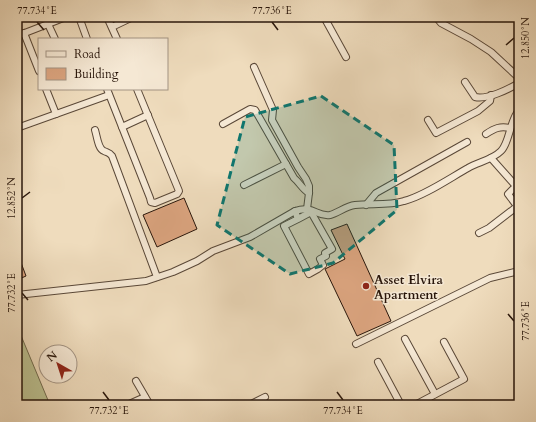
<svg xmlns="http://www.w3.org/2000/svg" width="536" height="422" viewBox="0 0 536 422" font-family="Cardo,serif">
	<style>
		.green { fill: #bbc090; stroke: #726b4e }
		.building { fill: #dca580; stroke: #29160b }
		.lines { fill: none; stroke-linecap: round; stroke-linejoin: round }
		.minor-casing { stroke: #5a4838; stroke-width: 8 }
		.minor { stroke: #f5e8d4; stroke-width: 6 }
		.marked { fill: #0f766e; fill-opacity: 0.2; stroke: #0f766e; stroke-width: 3; stroke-dasharray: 8 5; stroke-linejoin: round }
		.ticks { fill: none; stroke: #29160b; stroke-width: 1.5 }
		.poi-dot { fill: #8f2418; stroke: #f5e8d4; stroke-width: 1.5 }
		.labels { text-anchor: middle; stroke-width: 3; stroke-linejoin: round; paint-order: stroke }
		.poi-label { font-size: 13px; font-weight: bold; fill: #29160b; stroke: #f5e8d4; text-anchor: start }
		.neatline { fill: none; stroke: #29160b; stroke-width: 1.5 }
		.ticks-label { font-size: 10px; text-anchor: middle; fill: #29160b }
	</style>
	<rect width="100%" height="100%" fill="#efdcbd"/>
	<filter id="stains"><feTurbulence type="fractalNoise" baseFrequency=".005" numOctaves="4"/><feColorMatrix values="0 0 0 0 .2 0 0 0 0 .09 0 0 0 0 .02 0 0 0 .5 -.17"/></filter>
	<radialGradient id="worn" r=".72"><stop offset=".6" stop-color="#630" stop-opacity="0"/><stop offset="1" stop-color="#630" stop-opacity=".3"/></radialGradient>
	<polygon class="green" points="17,326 50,405 17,405"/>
	<g class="building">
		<polygon points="184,198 197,229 157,247 143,215"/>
		<polygon points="347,224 391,321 357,336 325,269 345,259 331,230"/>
		<polygon points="17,252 26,276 17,280"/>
	</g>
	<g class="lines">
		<defs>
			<g id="minor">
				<polyline points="79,17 87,39"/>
				<polyline points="107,17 117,39"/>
				<polyline points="324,17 346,57"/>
				<polyline points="436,17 441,23 471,39 491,52 519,78"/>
				<polyline points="48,24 55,39"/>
				<polyline points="112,27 133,17"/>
				<polyline points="24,33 39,71"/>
				<polyline points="17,36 66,17"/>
				<polyline points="254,67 273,110 272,120 298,167 306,179 309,186 309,193 307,209"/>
				<path d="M465 82 475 97C487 100 509 89 519 83"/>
				<polyline points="46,89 56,114"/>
				<polyline points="107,89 150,198 151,202 155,203 177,194 179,191 137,89"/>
				<polyline points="428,120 436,133 478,111 490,101 491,95"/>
				<path d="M223 124 250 109 255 110 294 178C300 183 302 189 309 193"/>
				<polyline points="122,127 148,115"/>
				<polyline points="17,128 109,95"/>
				<path d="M95 130C97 136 98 149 104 151 108 153 109 152 112 156L157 277"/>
				<path d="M486 134C495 128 500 126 510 128"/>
				<polyline points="491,158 515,185 515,187 508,194 517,206"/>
				<polyline points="244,185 286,164"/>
				<polyline points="366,205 376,193 467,142"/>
				<polyline points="295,211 298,219 284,226 309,274 318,269 323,265 320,259 326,256 325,253 332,249 311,212 298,219"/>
				<polyline points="479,233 489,228 519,205"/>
				<path d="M17 295 146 281 173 272 197 261 213 251 250 237 295 211C314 205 316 217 330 215 338 213 346 206 355 205 371 203 388 206 404 201 424 196 450 178 468 168 478 162 492 160 501 151 510 142 509 122 519 110"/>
				<polyline points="405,339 435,394"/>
				<polyline points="356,344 490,278 519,271"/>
				<polyline points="378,362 401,405"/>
				<polyline points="136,381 150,405"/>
				<polyline points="127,405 145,397"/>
				<polyline points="249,405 265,397"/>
				<polyline points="415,405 464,379 444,342"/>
			</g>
		</defs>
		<use href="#minor" class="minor-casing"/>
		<use href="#minor" class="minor"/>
	</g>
	<path class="marked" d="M321 96 394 145 397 210 333 263 290 274 217 225 245 117Z"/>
	<path class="ticks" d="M37 22 44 30M272 22 278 30M506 45 514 38M22 198 30 192M22 293 28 300M508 314 514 321M103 392 109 400M337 392 343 400"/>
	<circle class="poi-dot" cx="366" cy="286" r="4"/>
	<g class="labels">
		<g class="poi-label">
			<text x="374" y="284">Asset Elvira<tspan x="374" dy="15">Apartment</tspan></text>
		</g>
	</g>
	<rect width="536" height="422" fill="none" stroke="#efdcbd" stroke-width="44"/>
	<rect x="38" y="38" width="130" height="52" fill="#f5e8d4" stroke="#a39484"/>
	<rect x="46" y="51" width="20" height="6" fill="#f5e8d4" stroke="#a39484"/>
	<text x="74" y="58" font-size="12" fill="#29160b">Road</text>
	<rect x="46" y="68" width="20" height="12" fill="#dca580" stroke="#a39484"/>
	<text x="74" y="78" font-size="12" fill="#29160b">Building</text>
	<g transform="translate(58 364) rotate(321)"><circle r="19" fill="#f5e8d4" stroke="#a39484"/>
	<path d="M0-3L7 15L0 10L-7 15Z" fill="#8f2418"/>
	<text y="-6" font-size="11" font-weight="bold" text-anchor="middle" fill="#29160b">N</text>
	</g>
	<rect x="22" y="22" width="492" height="378" class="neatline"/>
	<g class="ticks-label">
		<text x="37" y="14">77.734°E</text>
		<text x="272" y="14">77.736°E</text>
		<text transform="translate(525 38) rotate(-90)" y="4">12.850°N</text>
		<text transform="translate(11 198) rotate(-90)" y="4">12.852°N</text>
		<text transform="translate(11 293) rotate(-90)" y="4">77.732°E</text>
		<text transform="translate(525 321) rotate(-90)" y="4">77.736°E</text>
		<text x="109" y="414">77.732°E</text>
		<text x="343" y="414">77.734°E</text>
	</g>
	<rect width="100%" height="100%" filter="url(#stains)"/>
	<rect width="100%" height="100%" fill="url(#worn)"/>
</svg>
